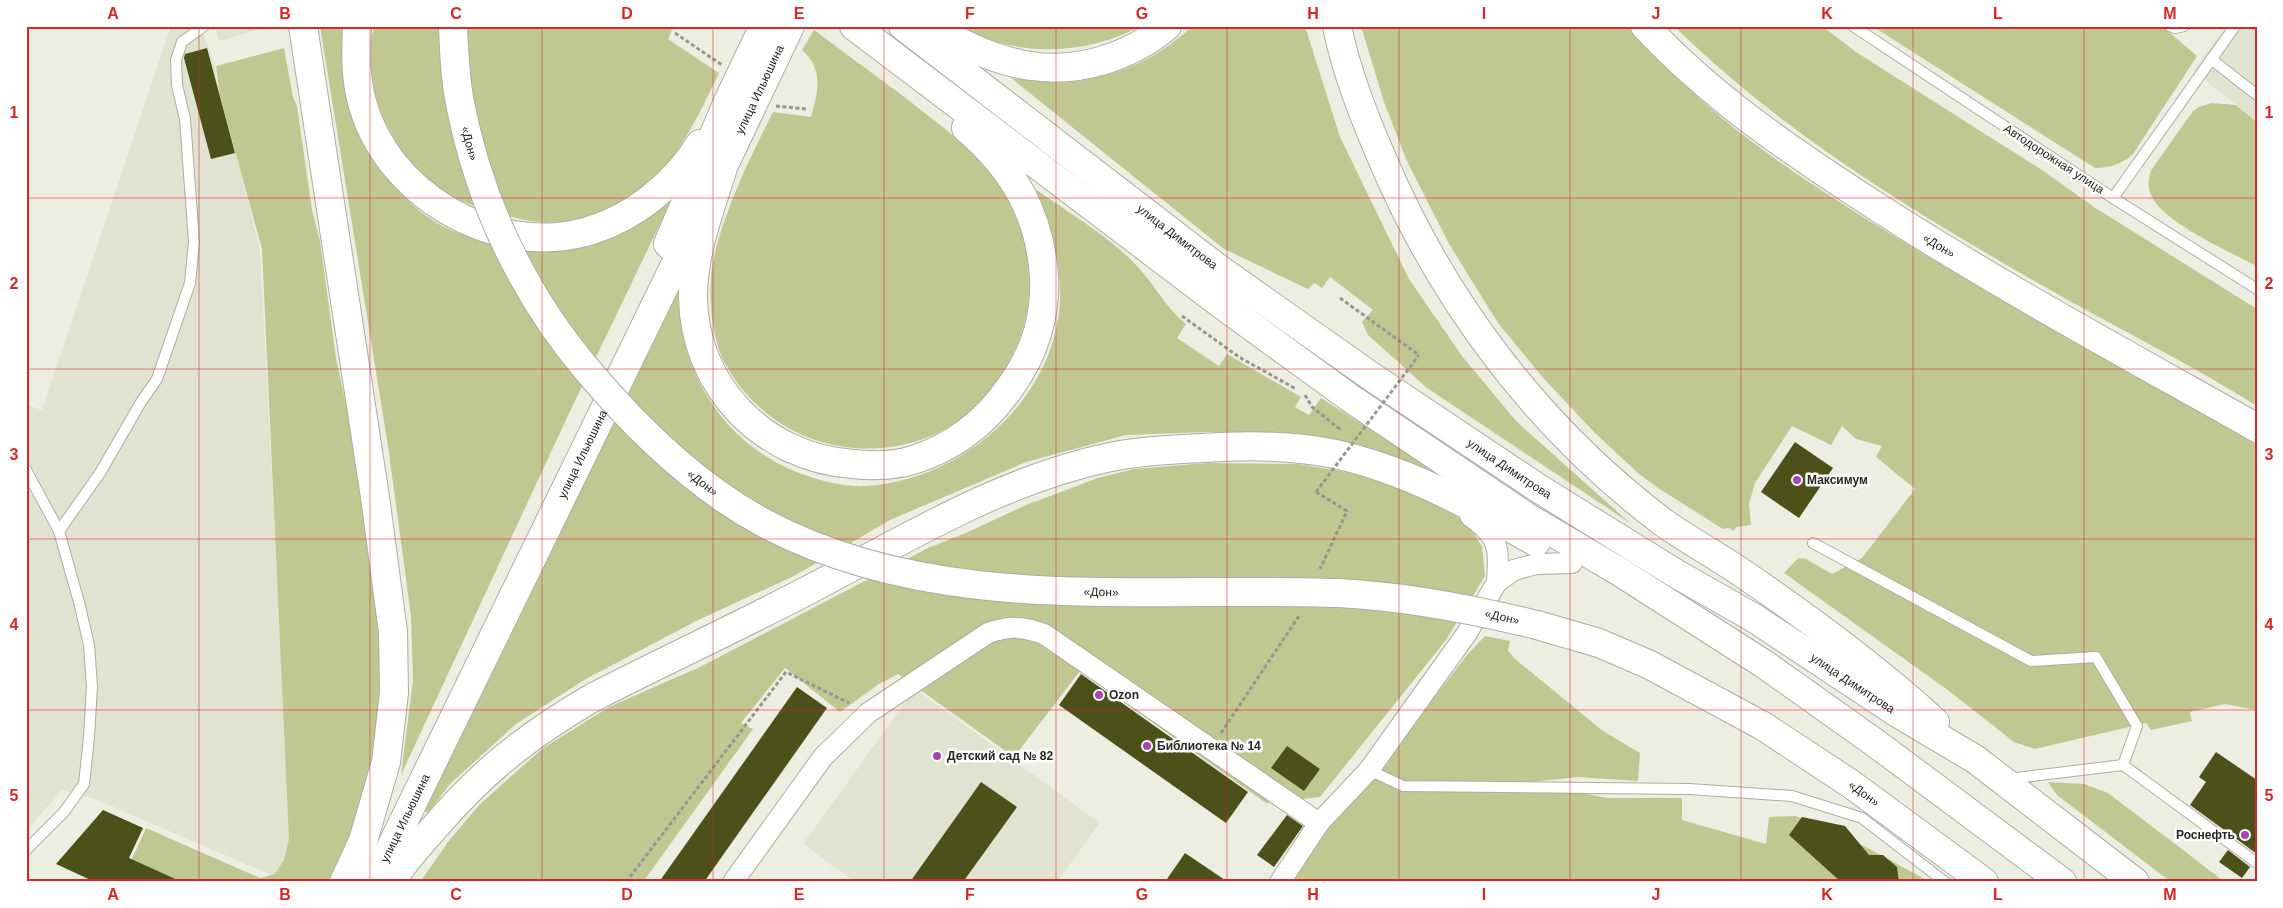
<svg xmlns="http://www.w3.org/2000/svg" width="2283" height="908" viewBox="0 0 2283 908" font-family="Arial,sans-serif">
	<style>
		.built { fill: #e0e3d0 }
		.green { fill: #c0c892 }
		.building { fill: #4b5119 }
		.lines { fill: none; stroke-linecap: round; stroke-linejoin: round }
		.service-casing { stroke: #acaea3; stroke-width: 12 }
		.minor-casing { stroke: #acaea3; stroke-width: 22 }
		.trunk-casing { stroke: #acaea3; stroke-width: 30 }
		.motorway-casing { stroke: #acaea3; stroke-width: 30 }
		.path { stroke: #96988f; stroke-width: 3; stroke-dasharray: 4 2.5; stroke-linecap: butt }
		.service { stroke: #fff; stroke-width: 10 }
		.minor { stroke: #fff; stroke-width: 20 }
		.trunk { stroke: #fff; stroke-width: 28 }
		.motorway { stroke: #fff; stroke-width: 28 }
		.motorway-bridge-casing { stroke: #acaea3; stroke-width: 30; stroke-linecap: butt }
		.path-bridge { stroke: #96988f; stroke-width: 3; stroke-dasharray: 4 2.5; stroke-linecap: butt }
		.motorway-bridge { stroke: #fff; stroke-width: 28 }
		.grid { fill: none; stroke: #d62828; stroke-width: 1; stroke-opacity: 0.55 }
		.poi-dot { fill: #a545ad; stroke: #fff; stroke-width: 2 }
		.labels { text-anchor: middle; stroke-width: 5; stroke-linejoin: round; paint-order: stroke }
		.street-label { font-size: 12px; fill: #262722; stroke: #fff }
		.poi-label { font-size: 12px; font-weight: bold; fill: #262722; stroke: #fff; text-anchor: start }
		.neatline { fill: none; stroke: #d62828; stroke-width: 2 }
		.grid-label { font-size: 16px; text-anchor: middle; font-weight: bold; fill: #d62828 }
	</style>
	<rect width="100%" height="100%" fill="#eceee2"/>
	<g class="built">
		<polygon points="171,26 200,26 211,54 260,250 291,840 286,862 276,877 95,799 62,790 26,831 26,405 42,410"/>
		<polygon points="215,26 272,26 219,41"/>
		<polygon points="2227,26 2257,26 2257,121 2193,71"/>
		<polygon points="915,689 1100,823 1057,882 855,882 803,844"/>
	</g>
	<g class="green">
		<path d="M320 26H345C347 61 344 102 360 135 376 167 405 204 437 223 485 251 562 259 614 237 636 228 656 212 673 197L572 407 401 775 413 680 411 616 388 446Z"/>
		<path d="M374 26H674L668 39 719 73C696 121 670 178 620 204 574 228 540 227 492 211 480 208 468 204 456 198 409 174 373 117 368 64 367 52 372 38 374 26Z"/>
		<path d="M960 26H1141C1085 56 1015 58 960 26Z"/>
		<path d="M1192 26H1305L1340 137 1409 279 1462 356 1516 421 1630 523 1427 388 1368 335 1362 322 1373 310 1330 277 1322 288 1314 283 1308 289 1224 249 1011 78C1066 86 1118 80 1165 48 1174 41 1184 35 1192 26Z"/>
		<path d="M1361 26H1627C1662 63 1698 100 1738 131 1799 179 1866 219 1932 259 2040 322 2150 380 2257 445V710L2225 704 2190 712 2192 721 2151 730 2146 723 2035 749 2014 742 1949 691 1784 573 1798 558 1806 559 1832 574 1862 558 1915 489 1876 457 1882 446 1856 439 1842 426 1831 445 1792 426 1755 483 1749 504 1751 525 1736 527 1734 531 1729 528 1723 529 1658 488 1639 474 1595 433 1545 380 1498 323 1449 244 1406 159 1384 102Z"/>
		<path d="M1674 26H1822L1856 52 2042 170 2094 207 2257 309V406C2195 367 2129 334 2066 299 1927 220 1789 139 1674 26Z"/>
		<path d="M1872 26H2162L2197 56 2133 154C2122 164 2110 168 2095 168Z"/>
		<path d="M814 30C845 53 876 76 907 99 941 126 978 152 1004 187 1023 212 1029 257 1029 288 1029 323 1015 357 994 385 985 397 975 410 962 419 883 474 773 450 726 365 713 343 709 304 711 278 712 260 718 240 724 222 738 182 754 150 773 112L811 117C818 92 824 69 802 50Z"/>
		<polygon points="284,48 293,97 297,106 312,210 320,241 336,358 347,409 375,592 379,639 379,696 375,737 368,775 353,826 331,882 150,882 127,870 146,828 260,878 275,874 284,860 289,839 262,249 220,96 216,66"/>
		<path d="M2211 103 2236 105 2257 122V266C2230 252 2163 223 2151 195 2147 186 2148 177 2152 169L2193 111 2199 107Z"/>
		<path d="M1037 190C1070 214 1112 238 1139 268 1155 286 1167 309 1186 324L1177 338 1219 366 1227 354 1301 397 1295 407 1309 415 1321 398 1428 467 1426 471 1274 434 1207 432 1126 435 1026 462 890 520 794 576 698 620 584 680 516 724 450 784 428 813 424 810 678 287C677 374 728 453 814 478 831 483 848 487 866 486 964 481 1061 394 1060 293 1060 257 1050 227 1035 195Z"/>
		<polygon points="1208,463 1299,464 1357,474 1416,495 1460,518 1474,533 1482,547 1485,576 1446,640 1320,797 1266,803 1080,671 1014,757 898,674 879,684 840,712 785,668 741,723 753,729 643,882 420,882 448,842 480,804 542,749 609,707 702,666 926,549 968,532 1026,505 1098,478 1134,469"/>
		<polygon points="1485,636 1510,641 1508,651 1515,659 1603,731 1640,753 1638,781 1578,777 1531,782 1607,798 1682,798 1682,820 1766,844 1769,817 1796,816 1866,847 1930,882 1287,882 1315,839 1389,756 1392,756 1416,721 1467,655"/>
		<polygon points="2048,782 2084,784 2108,793 2225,882 2171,882 2057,795"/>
	</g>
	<g class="building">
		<polygon points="207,48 235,153 211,159 184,58 185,54"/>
		<polygon points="1795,442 1833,468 1799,518 1761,492"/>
		<polygon points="1081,674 1248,792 1226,823 1059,705"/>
		<polygon points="797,687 827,708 704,882 659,882"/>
		<polygon points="1287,746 1320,769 1304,791 1271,768"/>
		<polygon points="2216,752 2257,780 2257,854 2190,805 2206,782 2199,777"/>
		<polygon points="981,782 1017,807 963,882 910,882"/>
		<polygon points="103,810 143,828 129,858 182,882 95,882 56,864"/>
		<polygon points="1287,815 1303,826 1274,867 1257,855"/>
		<polygon points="1802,817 1845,826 1869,855 1883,855 1897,867 1899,882 1841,882 1789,835"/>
		<polygon points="2228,850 2250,867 2242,878 2219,862"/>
		<polygon points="1185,853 1228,882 1165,882"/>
	</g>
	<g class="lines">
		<defs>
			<g id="service">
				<polyline points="1853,26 2113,198 2257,289"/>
				<polyline points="2170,26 2175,28 2184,26"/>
				<polyline points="2211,59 2257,95"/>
				<polyline points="2113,198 2235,26"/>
				<polyline points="26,470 59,531"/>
				<polyline points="1813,543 2031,661 2096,657 2137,726 2123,765"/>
				<polyline points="1369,770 1403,786 1689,789 1792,796 1862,818 1945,882"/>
				<polyline points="2008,779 2123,765 2257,863"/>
				<polyline points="26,850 64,812 84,784 89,737 92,686 89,645 80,606 59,531 100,473 141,402 157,379 190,283 194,242 185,119 177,85 176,60 182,42 204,26"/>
			</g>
			<g id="minor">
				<path d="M1470 516C1500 538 1499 547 1497 582"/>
				<path d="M733 882 823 757 868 713 988 633C1009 626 1023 626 1044 634L1319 823"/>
				<polyline points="1280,882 1319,823 1369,770 1467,633 1497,582 1514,570 1536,564 1572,563"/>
			</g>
			<g id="trunk">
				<polyline points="303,26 375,497 393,632 394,693 386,762 363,841 344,882"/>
				<path d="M357 26C356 51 355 77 362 102 386 193 492 257 585 232 633 219 674 185 700 144"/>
				<polyline points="854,26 1221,304 1350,398 1530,519 1620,572 1764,664 1878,745 2062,882"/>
				<path id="s1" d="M903 26 1219 269 1372 377 1538 488 1675 573 1754 618 1899 714 1975 759 2135 882"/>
				<path d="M931 26C960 44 997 61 1031 66 1079 73 1130 57 1167 26"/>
				<path d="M1337 26C1346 71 1363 114 1381 156 1442 301 1538 428 1664 523 1691 542 1721 558 1748 577 1812 621 1877 669 1935 722"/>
				<path d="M722 171C709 212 693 254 693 297 694 387 764 458 853 464 873 466 894 466 913 460 955 447 987 421 1011 386 1034 354 1046 316 1044 277 1040 214 1013 168 966 128"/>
				<path id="s2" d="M713 188 790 26"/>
				<polyline points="668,244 729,99 764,26"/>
				<path id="s3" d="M374 882 694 226"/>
				<path d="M391 882C403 862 419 845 434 828 483 771 527 736 592 698 666 660 742 625 816 586 909 537 1003 480 1106 458 1137 451 1170 450 1202 448 1246 445 1292 445 1335 454 1408 470 1471 506 1536 542"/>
			</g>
			<g id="motorway">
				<path id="s4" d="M1645 26C1710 96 1788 149 1868 201 1994 283 2126 354 2257 428"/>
				<path id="s5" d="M1537 625 1599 643 1650 665 1763 726 1851 784 1984 882"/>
			</g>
		</defs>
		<use href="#service" class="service-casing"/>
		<use href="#minor" class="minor-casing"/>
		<use href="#trunk" class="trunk-casing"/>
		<use href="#motorway" class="motorway-casing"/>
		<g class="path">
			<polyline points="675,33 722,65"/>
			<polyline points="776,106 806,109"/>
			<polyline points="1340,298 1419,355"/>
			<polyline points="1182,316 1239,357 1296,389"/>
			<polyline points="1305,395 1312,407 1341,430"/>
			<polyline points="1316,492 1347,511 1320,569"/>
			<polyline points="1221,733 1299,616"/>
			<polyline points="626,882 786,672 849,703"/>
		</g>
		<use href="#service" class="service"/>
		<use href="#minor" class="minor"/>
		<use href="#trunk" class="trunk"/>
		<use href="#motorway" class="motorway"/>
		<defs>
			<g id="motorway-bridge">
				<path id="s6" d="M453 26C454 52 455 78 460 103 479 202 524 296 589 372 638 430 697 487 764 523 938 616 1147 586 1337 593 1405 596 1471 609 1537 625"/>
			</g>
		</defs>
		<use href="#motorway-bridge" class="motorway-bridge-casing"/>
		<polyline class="path-bridge" points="1316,492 1419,355"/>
		<use href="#motorway-bridge" class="motorway-bridge"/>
	</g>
	<path class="grid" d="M199 26V882M370 26V882M542 26V882M713 26V882M884 26V882M1056 26V882M1227 26V882M1399 26V882M1570 26V882M1741 26V882M1913 26V882M2084 26V882M26 198H2257M26 369H2257M26 539H2257M26 710H2257"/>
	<g class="poi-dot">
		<circle cx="1797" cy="480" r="5"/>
		<circle cx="1099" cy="695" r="5"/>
		<circle cx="1147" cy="746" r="5"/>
		<circle cx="937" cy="756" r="5"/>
		<circle cx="2245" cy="835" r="5"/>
	</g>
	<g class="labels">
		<g class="street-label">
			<text dy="4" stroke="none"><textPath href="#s2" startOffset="109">улица Ильюшина</textPath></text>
			<text dy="4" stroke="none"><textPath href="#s6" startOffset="119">«Дон»</textPath></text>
			<text transform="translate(2054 159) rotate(33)" y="4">Автодорожная улица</text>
			<text dy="4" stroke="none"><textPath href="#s1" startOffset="346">улица Димитрова</textPath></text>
			<text dy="4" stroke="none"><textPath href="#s4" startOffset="368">«Дон»</textPath></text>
			<text dy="4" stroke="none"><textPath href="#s3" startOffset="476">улица Ильюшина</textPath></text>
			<text dy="4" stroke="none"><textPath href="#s1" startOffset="751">улица Димитрова</textPath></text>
			<text dy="4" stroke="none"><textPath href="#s6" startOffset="538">«Дон»</textPath></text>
			<text dy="4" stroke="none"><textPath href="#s6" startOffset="959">«Дон»</textPath></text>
			<text dy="4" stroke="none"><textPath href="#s6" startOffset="1362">«Дон»</textPath></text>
			<text dy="4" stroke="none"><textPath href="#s1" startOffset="1156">улица Димитрова</textPath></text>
			<text dy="4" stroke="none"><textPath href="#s5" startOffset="370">«Дон»</textPath></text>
			<text dy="4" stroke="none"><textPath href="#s3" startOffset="71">улица Ильюшина</textPath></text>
		</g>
		<g class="poi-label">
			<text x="1807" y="484">Максимум</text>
			<text x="1109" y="699">Ozon</text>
			<text x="1157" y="750">Библиотека № 14</text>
			<text x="947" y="760">Детский сад № 82</text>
			<text x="2235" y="839" text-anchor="end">Роснефть</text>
		</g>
	</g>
	<rect width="2283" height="908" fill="none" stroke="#ffffff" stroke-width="55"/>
	<rect x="28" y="28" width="2228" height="852" class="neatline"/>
	<g class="grid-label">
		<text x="113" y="19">A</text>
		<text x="285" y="19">B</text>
		<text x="456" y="19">C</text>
		<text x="627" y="19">D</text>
		<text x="799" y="19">E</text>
		<text x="970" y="19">F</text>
		<text x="1142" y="19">G</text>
		<text x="1313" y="19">H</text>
		<text x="1484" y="19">I</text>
		<text x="1656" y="19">J</text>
		<text x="1827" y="19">K</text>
		<text x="1998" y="19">L</text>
		<text x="2170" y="19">M</text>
		<text x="14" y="118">1</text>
		<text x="2269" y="118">1</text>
		<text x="14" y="289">2</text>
		<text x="2269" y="289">2</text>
		<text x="14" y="460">3</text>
		<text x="2269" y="460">3</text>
		<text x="14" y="630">4</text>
		<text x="2269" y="630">4</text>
		<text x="14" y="801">5</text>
		<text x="2269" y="801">5</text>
		<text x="113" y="900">A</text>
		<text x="285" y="900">B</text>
		<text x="456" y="900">C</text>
		<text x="627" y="900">D</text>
		<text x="799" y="900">E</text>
		<text x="970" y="900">F</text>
		<text x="1142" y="900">G</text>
		<text x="1313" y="900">H</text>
		<text x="1484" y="900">I</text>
		<text x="1656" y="900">J</text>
		<text x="1827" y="900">K</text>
		<text x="1998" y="900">L</text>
		<text x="2170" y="900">M</text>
	</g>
</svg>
